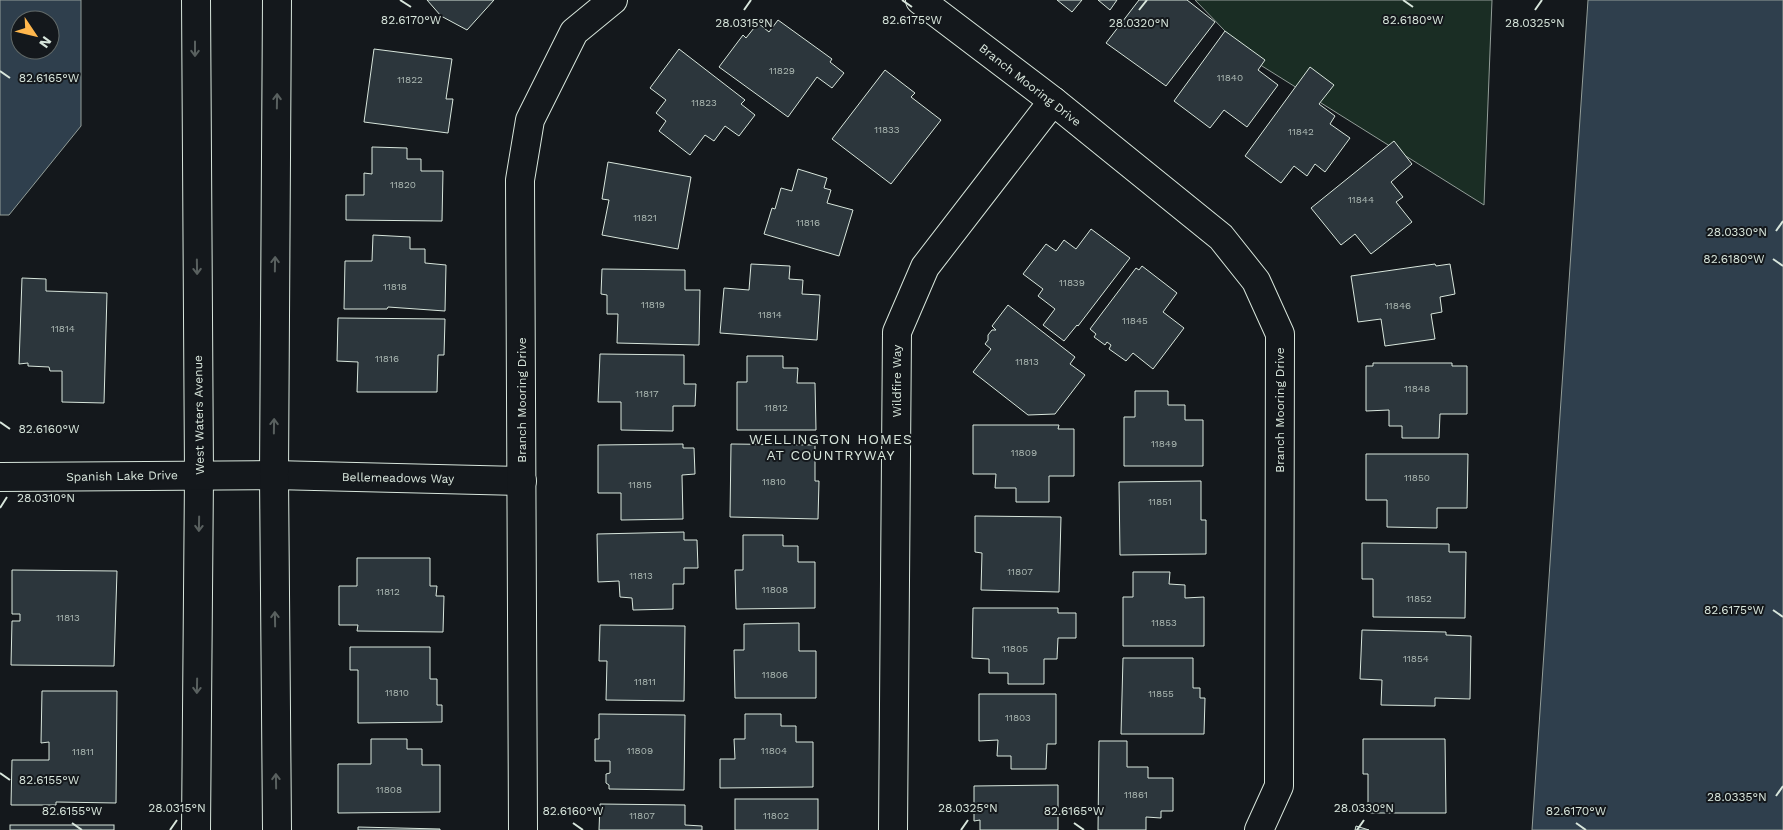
<svg xmlns="http://www.w3.org/2000/svg" width="1783" height="830" viewBox="0 0 1783 830" font-family="'Work Sans',sans-serif">
	<style>
		.green { fill: #1a2d24; stroke: #939e99 }
		.water { fill: #2f3f4d; stroke: #939e99; fill-rule: evenodd }
		.building { fill: #2c363c; stroke: #d8e6dc }
		.lines { fill: none; stroke-linecap: round; stroke-linejoin: round }
		.minor-casing { stroke: #d8e6dc; stroke-width: 30 }
		.minor { stroke: #14181c; stroke-width: 28 }
		.oneway { stroke: #59605f }
		.ticks { fill: none; stroke: #d8e6dc; stroke-width: 2 }
		.labels { text-anchor: middle; stroke-width: 4; stroke-linejoin: round; paint-order: stroke }
		.number-label { font-size: 10px; fill: #adbab4 }
		.street-label { font-size: 12px; fill: #d8e6dc; stroke: #14181c }
		.neighbourhood-label { font-size: 14px; letter-spacing: 1px; fill: #d8e6dc; stroke: #14181c }
		.ticks-label { font-size: 12px; text-anchor: middle; fill: #d8e6dc; stroke: #14181c; stroke-width: 4; stroke-linejoin: round; paint-order: stroke }
	</style>
	<rect width="100%" height="100%" fill="#14181c"/>
	<polygon class="green" points="1195,0 1492,0 1484,205 1254,61"/>
	<g class="water">
		<path d="M0 0H81V126L9 215H0ZM20 20H50V50H20Z"/>
		<polygon points="1588,0 1783,0 1783,830 1532,830"/>
	</g>
	<g class="building">
		<polygon points="427,0 494,0 467,30 441,16"/>
		<polygon points="1057,0 1082,0 1072,12"/>
		<polygon points="1098,0 1117,0 1110,10"/>
		<polygon points="1139,0 1187,0 1215,22 1166,86 1106,43"/>
		<polygon points="778,20 832,59 830,62 844,73 832,88 817,77 788,117 719,67 743,35 746,38 758,23 769,32"/>
		<polygon points="1225,31 1265,60 1258,70 1278,85 1247,127 1224,110 1210,128 1174,101"/>
		<polygon points="374,49 452,59 446,99 453,99 448,133 364,122"/>
		<polygon points="679,49 745,100 741,104 755,115 739,136 725,126 714,141 705,135 690,155 659,131 666,121 656,113 666,100 650,88"/>
		<polygon points="1310,67 1334,85 1319,104 1335,116 1330,124 1350,138 1325,172 1315,164 1307,176 1294,166 1281,183 1245,156"/>
		<polygon points="885,70 915,93 911,97 941,120 891,184 832,139"/>
		<polygon points="1394,141 1412,164 1391,182 1403,197 1396,202 1412,222 1371,254 1355,234 1341,245 1311,208"/>
		<polygon points="372,147 407,148 407,159 421,159 421,171 443,171 442,221 346,220 346,195 364,195 364,173 372,174"/>
		<polygon points="608,162 691,177 678,249 602,235 609,200 602,199"/>
		<polygon points="798,169 827,178 824,188 831,190 827,203 853,210 839,256 764,234 772,208 775,209 781,188 792,191"/>
		<polygon points="1091,229 1130,258 1078,326 1077,325 1064,341 1043,325 1055,309 1038,296 1043,289 1023,274 1046,244 1056,251 1064,240 1076,249"/>
		<polygon points="373,235 410,237 410,249 425,249 425,263 446,265 445,311 388,307 387,309 344,309 345,261 372,261"/>
		<polygon points="751,264 790,266 789,279 803,280 802,294 820,295 817,340 720,333 724,288 749,290"/>
		<polygon points="1435,264 1436,266 1450,264 1455,294 1440,297 1442,312 1431,314 1435,339 1385,346 1381,319 1358,322 1351,276"/>
		<polygon points="1142,266 1177,293 1163,312 1184,328 1153,369 1133,353 1126,361 1109,349 1111,345 1107,342 1105,345 1094,337 1096,334 1090,329 1136,268 1139,270"/>
		<polygon points="602,269 685,270 685,290 700,290 699,345 617,343 618,314 607,314 607,295 601,294"/>
		<polygon points="22,278 46,279 46,291 107,293 104,403 62,402 62,371 50,371 49,367 28,366 28,363 19,364"/>
		<polygon points="1008,305 1075,357 1070,364 1085,375 1055,414 1028,415 973,372 991,349 985,344 988,340 988,335 992,330 996,330 992,326"/>
		<polygon points="338,318 445,319 444,355 438,355 437,392 357,392 358,362 337,361"/>
		<polygon points="600,354 684,355 684,384 696,384 695,406 673,406 673,431 621,430 621,402 598,402"/>
		<polygon points="747,356 783,356 783,368 798,368 797,383 815,383 816,430 737,430 737,382 747,382"/>
		<polygon points="1373,363 1452,363 1452,366 1467,366 1467,414 1440,414 1439,438 1402,438 1402,426 1389,426 1389,410 1366,411 1366,366 1373,366"/>
		<polygon points="1135,391 1168,391 1168,405 1185,405 1185,420 1203,420 1203,466 1124,466 1124,417 1135,417"/>
		<polygon points="973,425 1059,425 1058,429 1074,429 1074,476 1049,476 1049,502 1016,502 1016,488 995,488 996,474 973,474"/>
		<polygon points="683,444 683,448 694,448 695,474 682,475 683,519 621,520 621,493 598,493 598,445"/>
		<polygon points="731,444 815,445 815,481 819,481 818,519 730,517"/>
		<polygon points="1366,454 1468,454 1467,508 1437,508 1437,528 1387,527 1387,500 1366,500"/>
		<polygon points="1201,481 1201,520 1206,520 1206,554 1120,555 1119,482"/>
		<polygon points="975,516 1061,517 1059,592 981,590 982,553 975,552"/>
		<polygon points="684,532 684,540 697,540 698,568 684,568 684,584 673,584 673,609 633,610 632,598 620,597 619,581 598,582 597,534"/>
		<polygon points="743,535 783,535 783,546 798,546 798,562 815,562 815,608 736,609 735,570 743,570"/>
		<polygon points="1362,543 1449,544 1449,552 1466,552 1465,618 1373,617 1373,579 1362,579"/>
		<polygon points="357,558 430,558 430,586 437,586 436,596 444,596 443,632 357,631 358,625 339,625 339,586 357,586"/>
		<polygon points="12,570 117,571 114,666 11,665 12,621 20,621 20,614 12,614"/>
		<polygon points="1133,572 1170,572 1169,584 1185,585 1185,598 1204,597 1204,646 1123,646 1123,597 1133,597"/>
		<polygon points="973,608 1058,608 1058,613 1076,613 1076,638 1058,638 1057,659 1044,659 1044,684 1008,684 1008,673 989,673 989,659 972,658"/>
		<polygon points="799,623 799,651 816,651 816,698 735,698 734,650 744,650 744,624"/>
		<polygon points="600,625 685,626 684,701 606,700 607,661 599,661"/>
		<polygon points="1362,630 1446,632 1446,635 1471,636 1470,699 1435,698 1435,706 1381,705 1382,680 1360,679"/>
		<polygon points="350,647 430,647 430,679 437,679 437,705 442,705 442,722 358,723 358,670 350,670"/>
		<polygon points="1123,658 1193,658 1193,688 1200,688 1200,698 1205,698 1204,734 1121,734"/>
		<polygon points="42,691 117,691 116,803 56,802 56,805 11,805 12,760 49,760 49,742 41,743"/>
		<polygon points="979,694 1056,694 1056,744 1047,744 1046,769 1011,769 1011,756 997,756 998,740 979,741"/>
		<polygon points="599,714 685,715 684,790 609,789 609,785 606,783 606,774 610,773 610,761 595,761 595,739 599,739"/>
		<polygon points="745,714 781,714 781,726 796,726 796,742 813,742 813,787 720,788 720,759 735,759 734,739 745,739"/>
		<polygon points="371,739 407,739 407,749 422,749 422,765 440,765 440,812 338,813 338,764 371,764"/>
		<polygon points="1363,739 1445,739 1446,813 1368,813 1368,774 1363,774"/>
		<polygon points="1099,741 1127,741 1127,767 1148,767 1148,778 1173,778 1173,811 1161,811 1161,818 1146,817 1146,830 1098,830"/>
		<polygon points="1058,785 1058,830 980,830 980,820 974,821 974,786"/>
		<rect x="735" y="799" width="83" height="31"/>
		<polygon points="600,804 685,805 685,825 702,826 702,830 599,830"/>
		<rect x="10" y="825" width="104" height="5"/>
		<polygon points="1356,826 1369,830 1355,830"/>
		<polygon points="358,827 440,829 440,830 358,830"/>
	</g>
	<g class="lines">
		<defs>
			<g id="minor">
				<polyline points="196,0 199,475 196,830"/>
				<polyline points="920,0 1053,101 1221,237 1256,281 1280,334 1279,786 1259,830"/>
				<polyline points="0,477 274,475 522,481"/>
				<polyline points="277,830 274,475 277,0"/>
				<polyline points="523,830 520,180 530,120 574,32 613,0"/>
				<polyline points="893,830 897,332 925,267 1053,101"/>
			</g>
		</defs>
		<use href="#minor" class="minor-casing"/>
		<use href="#minor" class="minor"/>
	</g>
	<defs><path id="oneway-shaft" d="M-6 0H5M1.5-3L5.5 0L1.5 3" fill="none" stroke-width="1.6" stroke-linecap="round" stroke-linejoin="round" transform="scale(1.25)"/></defs>
	<g class="oneway">
		<use href="#oneway-shaft" transform="translate(195 49) rotate(90)"/>
		<use href="#oneway-shaft" transform="translate(277 101) rotate(-89)"/>
		<use href="#oneway-shaft" transform="translate(275 264) rotate(-89)"/>
		<use href="#oneway-shaft" transform="translate(197 267) rotate(89)"/>
		<use href="#oneway-shaft" transform="translate(274 426) rotate(-89)"/>
		<use href="#oneway-shaft" transform="translate(199 524) rotate(91)"/>
		<use href="#oneway-shaft" transform="translate(275 619) rotate(-91)"/>
		<use href="#oneway-shaft" transform="translate(197 686) rotate(91)"/>
		<use href="#oneway-shaft" transform="translate(276 781) rotate(-91)"/>
	</g>
	<path class="ticks" d="M400 0 411 7M902 0 912 7M1403 0 1413 7M744 10 751 0M1139 10 1147 0M1535 10 1542 0M0 71 10 78M1776 231 1783 221M1773 259 1783 266M0 422 10 429M0 508 7 497M1773 610 1783 617M0 773 10 780M1776 796 1783 786M72 823 82 830M573 823 583 830M1074 823 1084 830M1576 823 1586 830M170 830 177 820M961 830 968 820M1357 830 1364 820"/>
	<g class="labels">
		<g class="number-label">
			<text x="782" y="74">11829</text>
			<text x="1230" y="81">11840</text>
			<text x="410" y="83">11822</text>
			<text x="704" y="106">11823</text>
			<text x="887" y="133">11833</text>
			<text x="1301" y="135">11842</text>
			<text x="403" y="188">11820</text>
			<text x="1361" y="203">11844</text>
			<text x="645" y="221">11821</text>
			<text x="808" y="226">11816</text>
			<text x="1072" y="286">11839</text>
			<text x="395" y="290">11818</text>
			<text x="653" y="308">11819</text>
			<text x="1398" y="309">11846</text>
			<text x="770" y="318">11814</text>
			<text x="1135" y="324">11845</text>
			<text x="63" y="332">11814</text>
			<text x="387" y="362">11816</text>
			<text x="1027" y="365">11813</text>
			<text x="1417" y="392">11848</text>
			<text x="647" y="397">11817</text>
			<text x="776" y="411">11812</text>
			<text x="1164" y="447">11849</text>
			<text x="1024" y="456">11809</text>
			<text x="1417" y="481">11850</text>
			<text x="774" y="485">11810</text>
			<text x="640" y="488">11815</text>
			<text x="1160" y="505">11851</text>
			<text x="1020" y="575">11807</text>
			<text x="641" y="579">11813</text>
			<text x="775" y="593">11808</text>
			<text x="388" y="595">11812</text>
			<text x="1419" y="602">11852</text>
			<text x="68" y="621">11813</text>
			<text x="1164" y="626">11853</text>
			<text x="1015" y="652">11805</text>
			<text x="1416" y="662">11854</text>
			<text x="775" y="678">11806</text>
			<text x="645" y="685">11811</text>
			<text x="397" y="696">11810</text>
			<text x="1161" y="697">11855</text>
			<text x="1018" y="721">11803</text>
			<text x="640" y="754">11809</text>
			<text x="774" y="754">11804</text>
			<text x="83" y="755">11811</text>
			<text x="389" y="793">11808</text>
			<text x="1136" y="798">11861</text>
			<text x="642" y="819">11807</text>
			<text x="776" y="819">11802</text>
		</g>
		<g class="street-label">
			<text transform="translate(1030 85) rotate(38)" y="4">Branch Mooring Drive</text>
			<text transform="translate(897 381) rotate(-90)" y="4">Wildfire Way</text>
			<text transform="translate(522 400) rotate(-90)" y="4">Branch Mooring Drive</text>
			<text transform="translate(1280 410) rotate(-90)" y="4">Branch Mooring Drive</text>
			<text transform="translate(199 415) rotate(-91)" y="4">West Waters Avenue</text>
			<text transform="translate(122 476) rotate(-1)" y="4">Spanish Lake Drive</text>
			<text transform="translate(398 478) rotate(1)" y="4">Bellemeadows Way</text>
		</g>
		<g class="neighbourhood-label">
			<text x="831" y="444">WELLINGTON HOMES<tspan x="831" dy="16">AT COUNTRYWAY</tspan></text>
		</g>
	</g>
	<g class="ticks-label">
		<text x="411" y="24">82.6170°W</text>
		<text x="912" y="24">82.6175°W</text>
		<text x="1413" y="24">82.6180°W</text>
		<text x="744" y="27">28.0315°N</text>
		<text x="1139" y="27">28.0320°N</text>
		<text x="1535" y="27">28.0325°N</text>
		<text x="49" y="82">82.6165°W</text>
		<text x="1737" y="236">28.0330°N</text>
		<text x="1734" y="263">82.6180°W</text>
		<text x="49" y="433">82.6160°W</text>
		<text x="46" y="502">28.0310°N</text>
		<text x="1734" y="614">82.6175°W</text>
		<text x="49" y="784">82.6155°W</text>
		<text x="1737" y="801">28.0335°N</text>
		<text x="177" y="812">28.0315°N</text>
		<text x="968" y="812">28.0325°N</text>
		<text x="1364" y="812">28.0330°N</text>
		<text x="72" y="815">82.6155°W</text>
		<text x="573" y="815">82.6160°W</text>
		<text x="1074" y="815">82.6165°W</text>
		<text x="1576" y="815">82.6170°W</text>
	</g>
	<g transform="translate(35 35) rotate(125)"><circle r="24" fill="#14181c" stroke="#626a69"/>
	<path d="M0-4L9 19L0 12L-9 19Z" fill="#ffb74d"/>
	<text y="-8" font-size="14" font-weight="bold" text-anchor="middle" fill="#d8e6dc">N</text>
	</g>
</svg>
